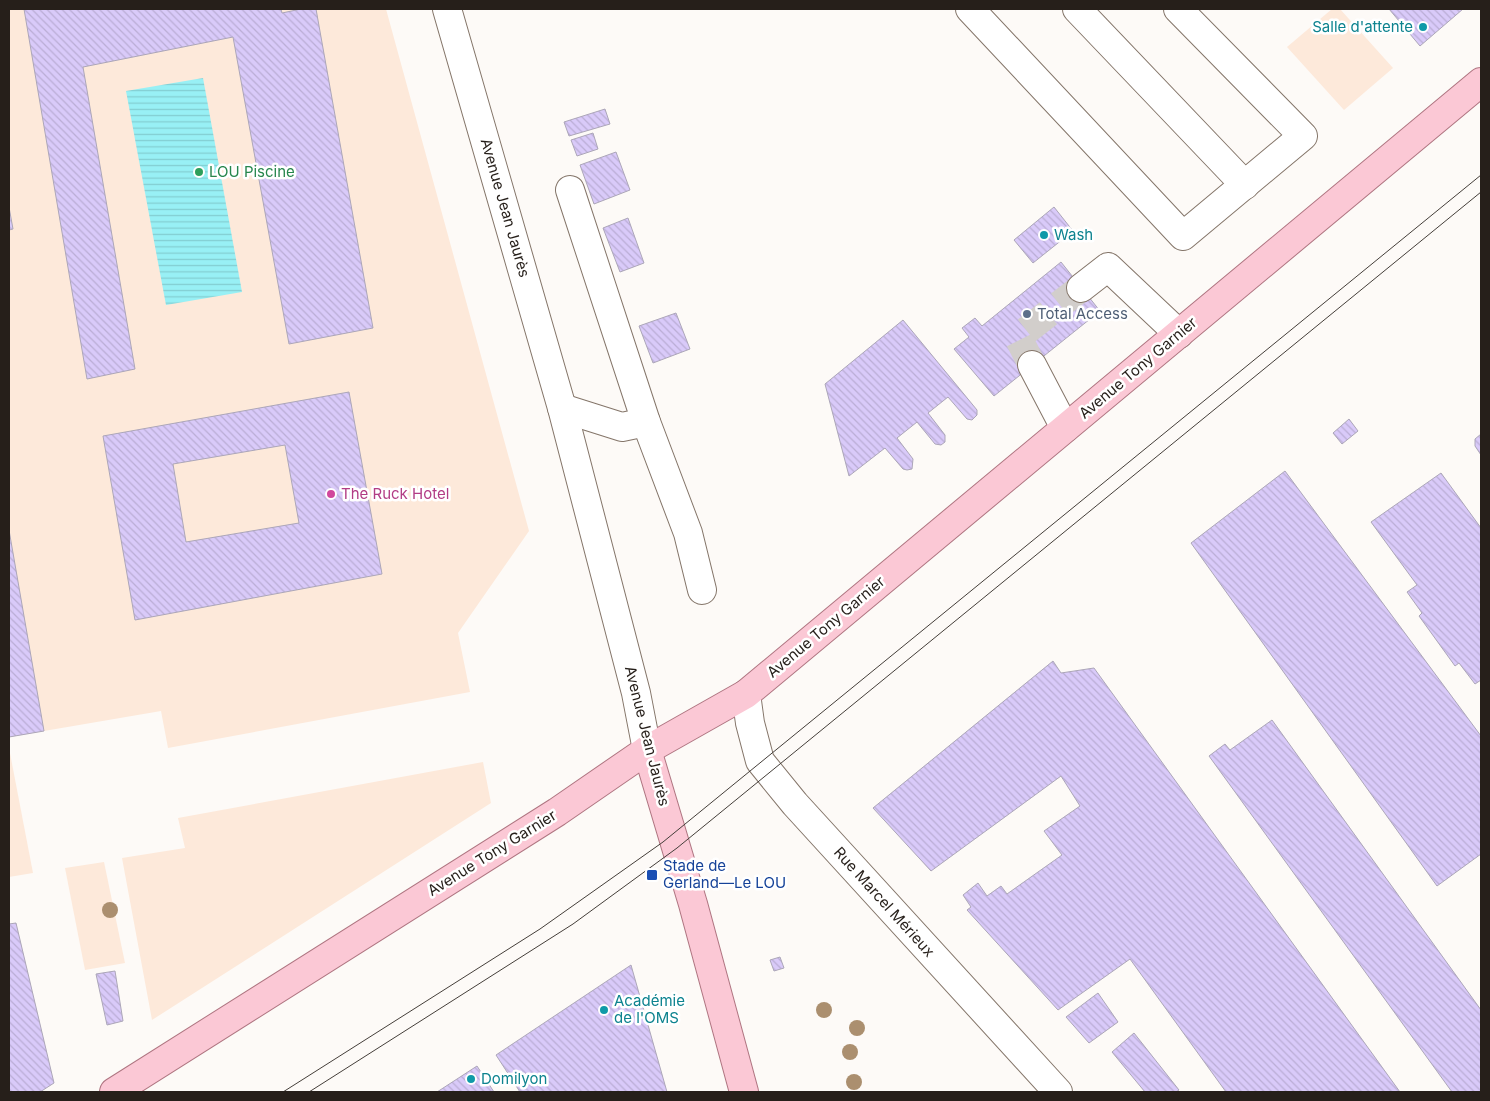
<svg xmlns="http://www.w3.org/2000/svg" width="1490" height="1101" viewBox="0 0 1490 1101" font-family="Inter,sans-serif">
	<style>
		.grass { fill: #fde9da }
		.water { fill: url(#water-rules) }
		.building { fill: url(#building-back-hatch); stroke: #aca6b8; fill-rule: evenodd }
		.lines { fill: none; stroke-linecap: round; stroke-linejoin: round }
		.minor-tunnel { stroke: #d2cecb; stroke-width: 28; stroke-dasharray: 28 14; stroke-linecap: butt }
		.minor-casing { stroke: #847569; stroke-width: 30 }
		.major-casing { stroke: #af7581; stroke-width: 30 }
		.minor { stroke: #fff; stroke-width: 28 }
		.major { stroke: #fbc8d5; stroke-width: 28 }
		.tram { stroke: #443e39; stroke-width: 1 }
		.tree { fill: #ab8f6f }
		.culture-dot { fill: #0f9aa8; stroke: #fff; stroke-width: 2 }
		.leisure-dot { fill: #2e9e5b; stroke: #fff; stroke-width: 2 }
		.service-dot { fill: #5c6f8a; stroke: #fff; stroke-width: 2 }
		.hotel-dot { fill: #d1479c; stroke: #fff; stroke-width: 2 }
		.transit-dot { fill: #1a4fb4; stroke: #fff; stroke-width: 2 }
		.labels { text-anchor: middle; stroke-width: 5; stroke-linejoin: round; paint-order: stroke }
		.culture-label { font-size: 15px; fill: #0d838f; stroke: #fff; text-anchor: start }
		.leisure-label { font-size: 15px; fill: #27864d; stroke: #fff; text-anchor: start }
		.street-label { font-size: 15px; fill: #261f1a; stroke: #fff }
		.service-label { font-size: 15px; fill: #4e5e75; stroke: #fff; text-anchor: start }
		.hotel-label { font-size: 15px; fill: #b23c85; stroke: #fff; text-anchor: start }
		.transit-label { font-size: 15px; fill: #164399; stroke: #fff; text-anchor: start }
	</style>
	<defs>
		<pattern id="water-rules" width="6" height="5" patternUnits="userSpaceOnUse" patternTransform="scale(1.25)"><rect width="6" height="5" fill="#98f0f5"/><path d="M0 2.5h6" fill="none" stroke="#83cdd1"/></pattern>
		<pattern id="building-back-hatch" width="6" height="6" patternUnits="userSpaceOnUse" patternTransform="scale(1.25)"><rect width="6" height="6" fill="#d9caf9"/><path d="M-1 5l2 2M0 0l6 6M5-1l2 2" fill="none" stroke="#baadd5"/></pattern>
	</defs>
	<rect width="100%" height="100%" fill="#fdfaf7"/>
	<g class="grass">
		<polygon points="9,9 386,9 529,531 458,633 470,692 168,748 161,711 9,737"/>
		<polygon points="1332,9 1340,9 1393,68 1344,110 1287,47"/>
		<polygon points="9,748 33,873 9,877"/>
		<polygon points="483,762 491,803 152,1020 122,858 185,848 178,818"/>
		<polygon points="104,862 125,963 85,970 65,868"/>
	</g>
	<polygon class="water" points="203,78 242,292 166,305 126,91"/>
	<g class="building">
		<polygon points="24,9 281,9 282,13 301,9 316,9 373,328 289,344 233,37 83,67 135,369 87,379"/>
		<polygon points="1389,9 1463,9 1420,46"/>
		<polygon points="605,109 610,124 569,136 564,122"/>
		<polygon points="593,133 598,149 577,156 571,140"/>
		<polygon points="616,152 630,190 594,204 580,165"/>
		<polygon points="9,207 13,229 9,230"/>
		<polygon points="1054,207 1073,231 1033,263 1014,240"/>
		<polygon points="628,218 644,263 620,272 603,228"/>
		<polygon points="1061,262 1100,311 994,396 954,349 969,337 962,328 975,318 982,326"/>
		<polygon points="676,313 690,349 653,363 639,326"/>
		<polygon points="903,320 977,410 977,415 972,420 967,419 948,397 928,413 945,435 945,442 941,445 935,444 917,422 897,438 913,459 912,469 907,470 903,469 885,448 849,476 825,384"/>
		<path d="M349 392 382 574 135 620 103 436ZM285 445 299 523 186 542 173 464Z"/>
		<polygon points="1349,419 1358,431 1342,444 1333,433"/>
		<polygon points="1481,434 1481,455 1475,446 1475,439"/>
		<polygon points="1285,471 1481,736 1481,854 1437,886 1191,543"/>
		<polygon points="1441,473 1481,528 1481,680 1475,684 1459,663 1455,666 1419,616 1422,613 1407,592 1417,585 1371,522"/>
		<polygon points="9,530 44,731 9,737"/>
		<polygon points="1053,661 1061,673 1094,668 1400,1092 1226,1092 1130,959 1058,1010 967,910 971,907 963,895 978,883 987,896 1001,886 1007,894 1062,855 1044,831 1080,806 1061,776 931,871 873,808"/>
		<polygon points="1272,720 1481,1010 1481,1092 1452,1092 1209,756 1225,744 1230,750"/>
		<polygon points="16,923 54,1083 40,1092 9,1092 9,924"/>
		<polygon points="780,957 784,968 774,971 770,960"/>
		<polygon points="631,965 667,1092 520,1092 496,1055"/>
		<polygon points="115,971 123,1021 107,1025 96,974"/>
		<polygon points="1098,993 1118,1022 1089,1043 1066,1017"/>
		<polygon points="1134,1033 1179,1090 1176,1092 1145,1092 1112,1052"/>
		<polygon points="477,1066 494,1092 437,1092"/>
	</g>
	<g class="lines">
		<polyline class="minor-tunnel" points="1032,365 1018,337 1081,288"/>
		<defs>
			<g id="minor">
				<polyline points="447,9 562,408 636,693 647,750"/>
				<polyline points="970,9 1183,236 1303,136 1178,9"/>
				<polyline points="1077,9 1245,185"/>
				<polyline points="570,190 646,422 688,533 702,590"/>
				<polyline points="1081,288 1108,267 1179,334"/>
				<polyline points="1032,365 1065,428"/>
				<polyline points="562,408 622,427 646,422"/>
				<polyline points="746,694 750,723 760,761 795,804 1058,1092"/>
			</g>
			<g id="major">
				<polyline points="647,750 693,904 744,1092"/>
				<polyline points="114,1092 557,812 647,750 746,694 1481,82"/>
			</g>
		</defs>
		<use href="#minor" class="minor-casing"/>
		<use href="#major" class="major-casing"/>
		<use href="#minor" class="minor"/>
		<use href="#major" class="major"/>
		<g class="tram">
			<polyline points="283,1092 540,929 663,842 1481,175"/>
			<polyline points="309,1092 573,924 677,848 1481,192"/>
		</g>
	</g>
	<g class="tree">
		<circle cx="110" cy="910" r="8"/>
		<circle cx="824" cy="1010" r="8"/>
		<circle cx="857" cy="1028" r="8"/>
		<circle cx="850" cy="1052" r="8"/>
		<circle cx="854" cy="1082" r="8"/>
	</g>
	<g class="culture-dot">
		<circle cx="1423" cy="27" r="5"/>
		<circle cx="1044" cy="235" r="5"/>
		<circle cx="604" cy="1010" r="5"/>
		<circle cx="471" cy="1079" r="5"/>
	</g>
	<circle class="leisure-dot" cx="199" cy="172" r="5"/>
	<circle class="service-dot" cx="1027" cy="314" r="5"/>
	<circle class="hotel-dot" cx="331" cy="494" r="5"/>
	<rect class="transit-dot" x="646" y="869" width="12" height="12" rx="2.5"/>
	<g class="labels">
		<g class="culture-label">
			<text x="1413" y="32" text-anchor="end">Salle d'attente</text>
			<text x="1054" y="240">Wash</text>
			<text x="614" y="1006">Académie<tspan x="614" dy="17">de l'OMS</tspan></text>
			<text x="481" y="1084">Domilyon</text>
		</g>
		<g class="leisure-label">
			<text x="209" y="177">LOU Piscine</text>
		</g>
		<g class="street-label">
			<text transform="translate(505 208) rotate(74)" y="5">Avenue Jean Jaurès</text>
			<text transform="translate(1138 368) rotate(-40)" y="5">Avenue Tony Garnier</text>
			<text transform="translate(826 627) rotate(-40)" y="5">Avenue Tony Garnier</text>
			<text transform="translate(647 736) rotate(76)" y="5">Avenue Jean Jaurès</text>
			<text transform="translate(492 853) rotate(-32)" y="5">Avenue Tony Garnier</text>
			<text transform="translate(884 902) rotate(48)" y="5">Rue Marcel Mérieux</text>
		</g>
		<g class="service-label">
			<text x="1037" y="319">Total Access</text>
		</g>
		<g class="hotel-label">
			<text x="341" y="499">The Ruck Hotel</text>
		</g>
		<g class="transit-label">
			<text x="663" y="871">Stade de<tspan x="663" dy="17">Gerland—Le LOU</tspan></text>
		</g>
	</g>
	<rect width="1490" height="1101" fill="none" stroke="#261f1a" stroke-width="20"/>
</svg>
